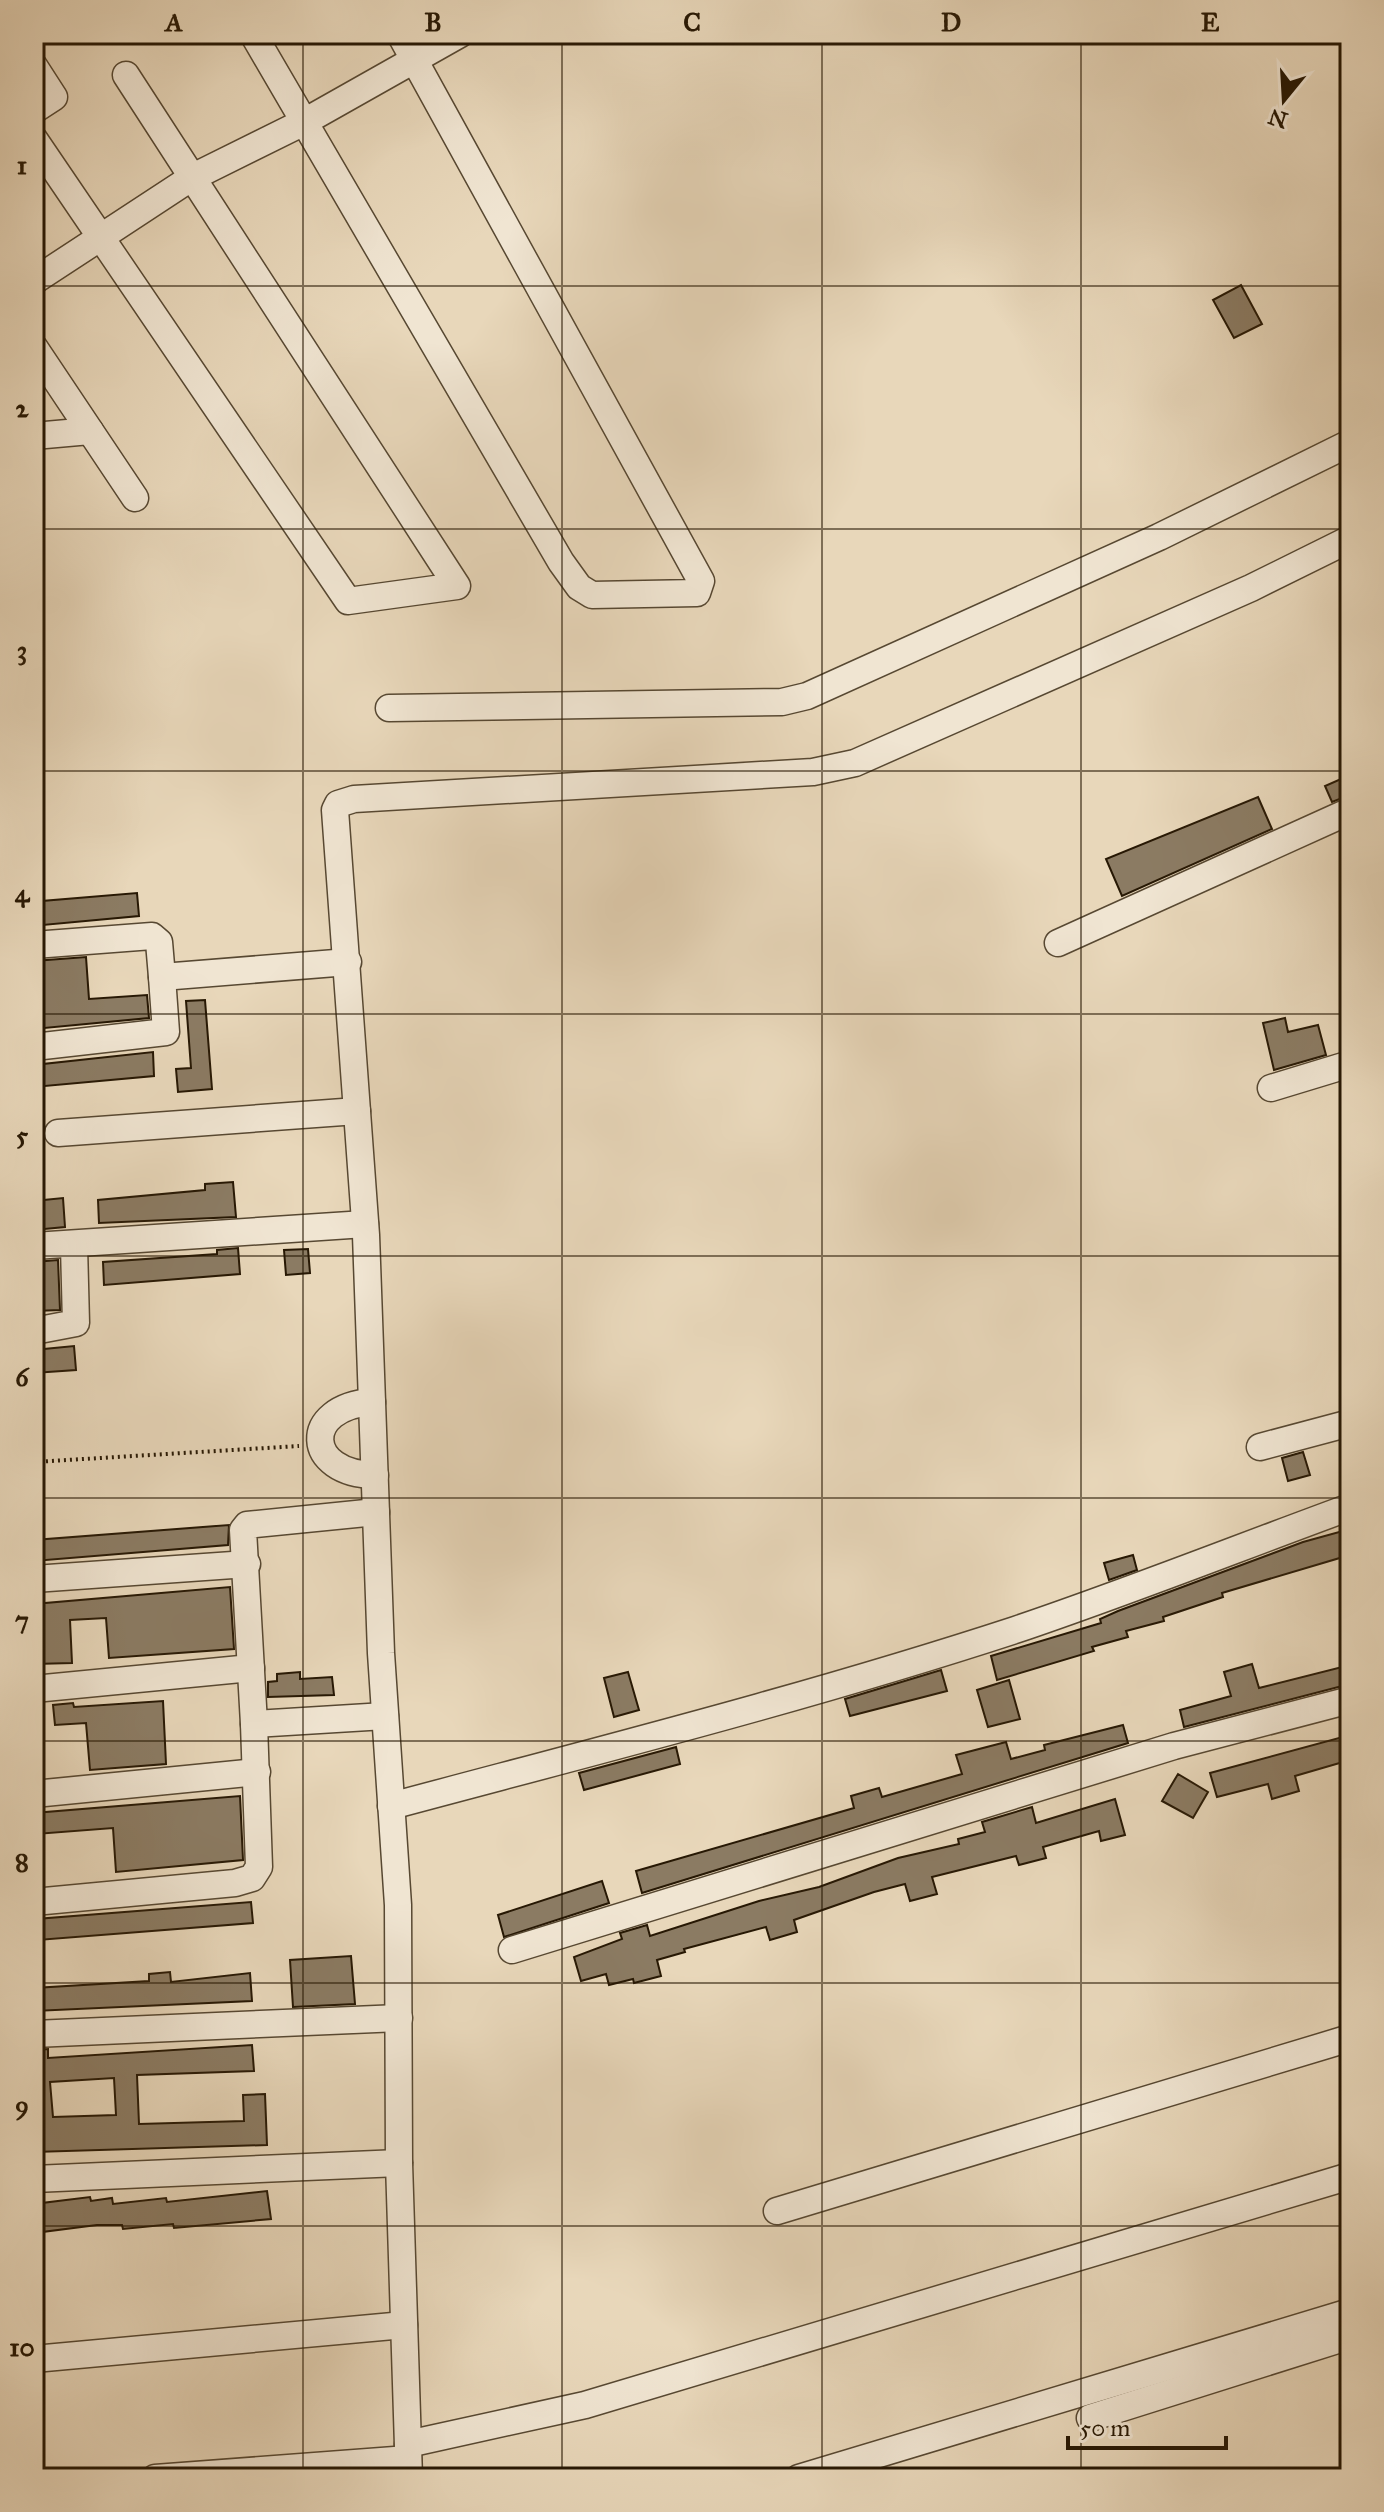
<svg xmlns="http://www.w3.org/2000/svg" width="1384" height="2512" viewBox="0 0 1384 2512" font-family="'IM FELL Great Primer',serif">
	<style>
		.building { fill: #8b7b63; stroke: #271804; stroke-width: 2; fill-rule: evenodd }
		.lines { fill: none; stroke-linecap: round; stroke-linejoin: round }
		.street-casing { stroke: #574832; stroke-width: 29 }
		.path { stroke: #271804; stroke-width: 4; stroke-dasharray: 2 4; stroke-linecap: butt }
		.street { stroke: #f0e5d2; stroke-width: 26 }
		.grid { fill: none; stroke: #271804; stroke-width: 2; stroke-opacity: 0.55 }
		.neatline { fill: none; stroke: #271804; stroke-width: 3 }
		.grid-label { font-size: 26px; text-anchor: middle; font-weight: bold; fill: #271804 }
	</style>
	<rect width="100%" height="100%" fill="#e8d7ba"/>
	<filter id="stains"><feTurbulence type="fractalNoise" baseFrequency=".0025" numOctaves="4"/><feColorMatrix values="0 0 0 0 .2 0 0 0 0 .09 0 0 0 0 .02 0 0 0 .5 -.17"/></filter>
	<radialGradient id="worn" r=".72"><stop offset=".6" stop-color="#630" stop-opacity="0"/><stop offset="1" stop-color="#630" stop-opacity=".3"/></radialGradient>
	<g class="building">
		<polygon points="1241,285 1262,324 1234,338 1213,300"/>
		<polygon points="1350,775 1350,795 1332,802 1325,786"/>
		<polygon points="1258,797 1272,829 1122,896 1106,859"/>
		<polygon points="137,893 139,916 43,925 42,901"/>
		<polygon points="86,957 89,999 147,995 149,1018 34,1029 34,961"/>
		<polygon points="205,1000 212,1089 178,1092 176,1069 191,1068 186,1001"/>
		<polygon points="1285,1018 1288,1032 1318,1025 1326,1055 1274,1070 1263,1023"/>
		<polygon points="153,1052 154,1076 34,1087 34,1065"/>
		<polygon points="233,1182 236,1217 99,1223 98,1200 205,1190 205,1184"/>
		<polygon points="63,1198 65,1227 34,1230 34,1201"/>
		<polygon points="238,1248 240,1274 104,1285 103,1262 217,1254 217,1250"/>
		<polygon points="308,1249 310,1273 286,1275 284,1250"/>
		<polygon points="58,1260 60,1310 34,1311 34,1262"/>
		<polygon points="74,1346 76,1370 34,1373 34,1350"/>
		<polygon points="1303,1452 1310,1475 1288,1481 1282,1458"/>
		<polygon points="229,1525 228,1545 34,1561 34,1540"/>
		<polygon points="1350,1529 1350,1550 1341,1552 1343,1557 1222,1593 1223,1597 1163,1617 1164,1621 1126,1631 1128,1637 1092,1647 1094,1651 997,1680 991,1656 1101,1623 1100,1619 1118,1611 1303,1542"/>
		<polygon points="1133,1555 1137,1570 1109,1580 1104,1563"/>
		<polygon points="230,1587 234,1649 109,1658 106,1618 70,1620 72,1663 34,1664 34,1604"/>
		<polygon points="1252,1664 1259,1688 1350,1665 1350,1684 1184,1727 1180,1710 1231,1696 1224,1672"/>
		<polygon points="941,1670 947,1691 850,1716 845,1699"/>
		<polygon points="300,1672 300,1679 332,1677 334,1695 268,1697 268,1682 277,1681 277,1674"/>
		<polygon points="628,1672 639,1710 614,1717 604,1678"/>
		<polygon points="1009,1680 1020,1719 988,1727 977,1690"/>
		<polygon points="163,1701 166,1764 90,1770 86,1723 55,1725 53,1705 73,1703 74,1707"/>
		<polygon points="1123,1725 1128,1743 642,1893 636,1871 854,1808 851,1796 879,1788 882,1797 962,1774 956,1755 1006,1742 1011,1759 1045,1750 1044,1745"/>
		<polygon points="1350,1735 1350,1760 1295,1776 1299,1791 1272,1799 1268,1784 1217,1797 1210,1773"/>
		<polygon points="676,1747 680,1764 584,1790 579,1773"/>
		<polygon points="1178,1774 1208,1792 1193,1818 1162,1801"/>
		<polygon points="240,1796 243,1860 116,1872 113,1828 36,1834 34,1813"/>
		<polygon points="1115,1799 1125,1835 1101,1841 1099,1831 1043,1847 1046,1858 1019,1865 1016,1856 932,1877 937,1894 910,1901 905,1884 874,1892 794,1920 797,1932 770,1940 766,1927 684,1949 685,1952 657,1960 661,1976 634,1983 633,1979 609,1985 606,1974 581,1981 574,1957 622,1939 620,1933 647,1925 650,1936 759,1901 819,1887 898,1858 959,1844 958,1839 985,1832 982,1822 1032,1807 1036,1823"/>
		<polygon points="602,1881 609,1903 504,1937 498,1915"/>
		<polygon points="251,1902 253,1923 38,1940 36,1919"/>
		<polygon points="351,1956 355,2004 293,2007 290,1960"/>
		<polygon points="170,1972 171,1982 250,1973 252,2001 34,2011 34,1988 149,1981 149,1974"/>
		<path d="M252 2045 254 2071 137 2075 139 2124 244 2121 243 2095 265 2094 267 2145 34 2152V2050L48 2049V2058ZM114 2078 116 2115 53 2117 50 2082Z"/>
		<polygon points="267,2191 271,2219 174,2228 173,2224 123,2229 122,2225 97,2225 34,2233 34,2204 90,2197 91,2201 112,2198 113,2204 166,2198 167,2202"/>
	</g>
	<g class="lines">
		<defs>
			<g id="street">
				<polyline points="253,34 561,562 579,587 592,595 697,593 701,581 400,34"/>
				<polyline points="34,66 54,97 34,110"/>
				<polyline points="34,139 348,601 457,586 126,75"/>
				<polyline points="34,281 191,178 304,122 460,34"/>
				<polyline points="34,347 135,498"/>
				<polyline points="34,436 90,431"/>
				<polyline points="389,708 782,702 807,696 1159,537 1350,443"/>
				<polyline points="1058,943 1350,811"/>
				<polyline points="34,945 152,936 159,942 162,977"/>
				<polyline points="34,1047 166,1032 162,977 348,962"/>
				<polyline points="1271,1088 1350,1064"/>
				<polyline points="58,1133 357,1111"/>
				<polyline points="34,1246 365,1224"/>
				<polyline points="34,1331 76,1323 74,1246"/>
				<path d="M372 1402C301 1407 304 1474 375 1475"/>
				<polyline points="1260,1447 1350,1423"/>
				<polyline points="376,1512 247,1525 243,1530 254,1724 385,1716"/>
				<polyline points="34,1579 247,1564"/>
				<polyline points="34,1689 251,1668"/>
				<polyline points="34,1794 257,1772"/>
				<path d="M391 1806C600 1750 810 1697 1015 1630 1128 1592 1238 1548 1350 1507"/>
				<polyline points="34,1902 235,1883 252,1878 259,1867 254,1724"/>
				<polyline points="512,1950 1174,1746 1350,1700"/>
				<polyline points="34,2034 399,2018"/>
				<polyline points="34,2179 399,2163"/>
				<polyline points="777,2211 1350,2038"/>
				<polyline points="34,2359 404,2325"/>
				<polyline points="1090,2418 1350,2336"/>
				<polyline points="408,2444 585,2405 1350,2176"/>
				<polyline points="155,2478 408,2459"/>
				<polyline points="409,2478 399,2163 398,1905 381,1653 366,1235 335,810 338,804 354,799 813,772 855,763 1251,588 1350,539"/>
				<polyline points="799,2478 1350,2312"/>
			</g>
		</defs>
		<use href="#street" class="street-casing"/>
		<polyline class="path" points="34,1462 299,1446"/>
		<use href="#street" class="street"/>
	</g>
	<path class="grid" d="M303 34V2478M562 34V2478M822 34V2478M1081 34V2478M34 286H1350M34 529H1350M34 771H1350M34 1014H1350M34 1256H1350M34 1498H1350M34 1741H1350M34 1983H1350M34 2226H1350"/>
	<rect width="1384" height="2512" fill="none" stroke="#e8d7ba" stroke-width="88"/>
	<g transform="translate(1284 100) rotate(198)" stroke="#f0e5d2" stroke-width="6" paint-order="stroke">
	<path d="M0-6L14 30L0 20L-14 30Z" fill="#271804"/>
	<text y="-12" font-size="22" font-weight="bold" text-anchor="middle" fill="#271804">N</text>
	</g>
	<path d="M1068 2436v12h158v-12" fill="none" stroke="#271804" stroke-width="4"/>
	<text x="1080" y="2436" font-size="24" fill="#271804" stroke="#f0e5d2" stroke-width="6" paint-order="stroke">50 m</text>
	<rect x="44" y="44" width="1296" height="2424" class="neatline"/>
	<g class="grid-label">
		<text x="174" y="31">A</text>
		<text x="433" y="31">B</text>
		<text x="692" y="31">C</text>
		<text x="951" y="31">D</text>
		<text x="1210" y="31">E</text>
		<text x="22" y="174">1</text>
		<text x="22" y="417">2</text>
		<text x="22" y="659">3</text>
		<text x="22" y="902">4</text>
		<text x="22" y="1144">5</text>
		<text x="22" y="1386">6</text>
		<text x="22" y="1629">7</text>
		<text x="22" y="1871">8</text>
		<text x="22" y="2114">9</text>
		<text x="22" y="2356">10</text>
	</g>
	<rect width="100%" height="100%" filter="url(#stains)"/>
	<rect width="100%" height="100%" fill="url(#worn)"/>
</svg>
